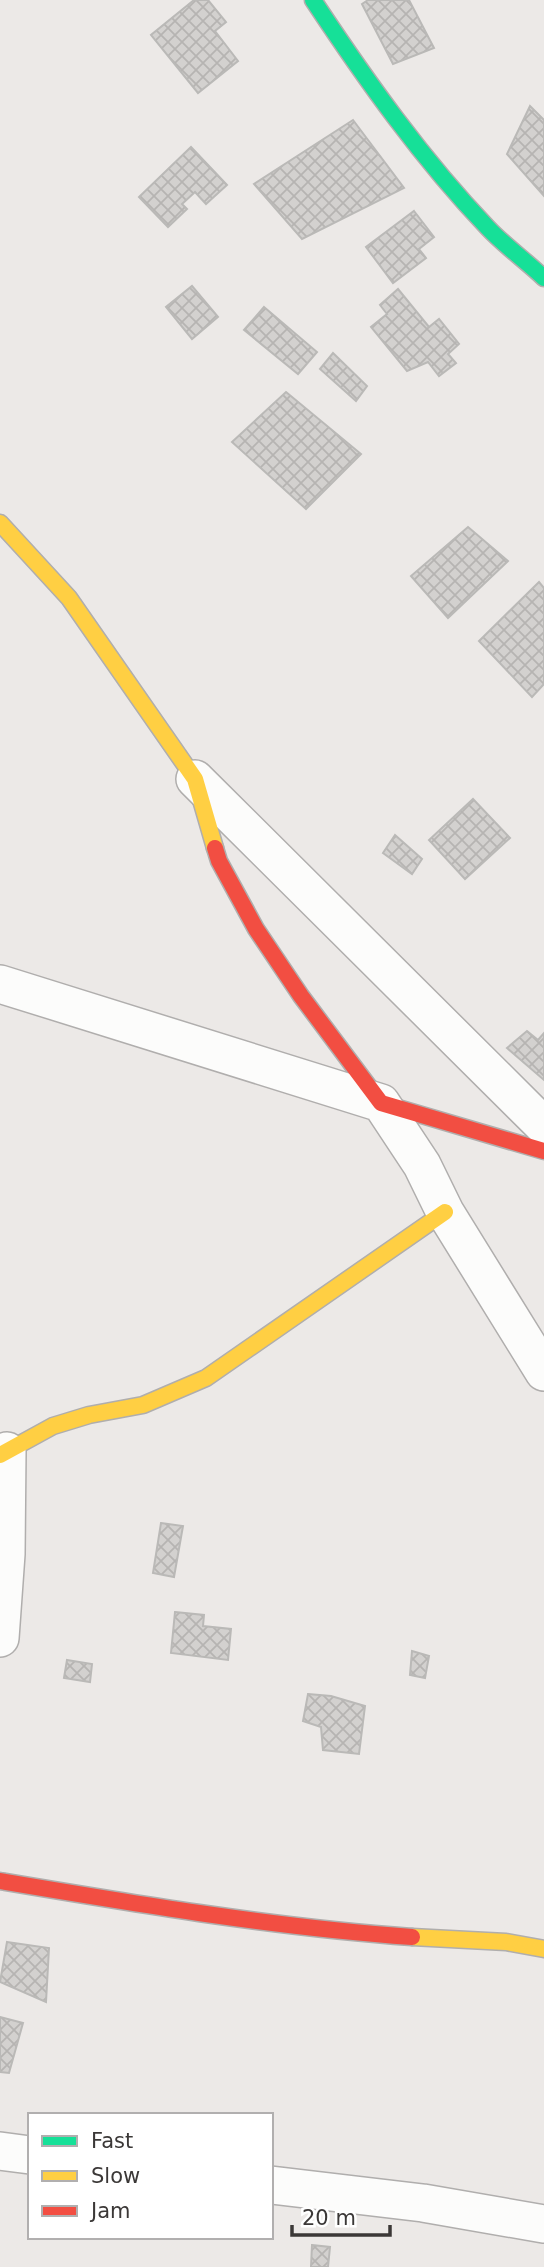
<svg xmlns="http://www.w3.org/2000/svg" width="544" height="2267" viewBox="0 0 544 2267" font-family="'DejaVu Sans',sans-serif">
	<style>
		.building { fill: url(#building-cross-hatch); stroke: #bab9b7; stroke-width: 2 }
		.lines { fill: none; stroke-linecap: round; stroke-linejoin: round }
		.street-casing { stroke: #b0aead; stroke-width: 40 }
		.fast-casing { stroke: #b0aead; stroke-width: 19 }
		.slow-casing { stroke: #b0aead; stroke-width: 19 }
		.jam-casing { stroke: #b0aead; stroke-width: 19 }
		.street { stroke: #fcfcfb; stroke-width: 37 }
		.fast { stroke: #16e098; stroke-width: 16 }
		.slow { stroke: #ffcf43; stroke-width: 16 }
		.jam { stroke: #f24e42; stroke-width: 16 }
	</style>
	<defs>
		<pattern id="building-cross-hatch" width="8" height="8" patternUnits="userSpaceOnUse" patternTransform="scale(1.75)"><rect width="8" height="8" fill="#d3d1cf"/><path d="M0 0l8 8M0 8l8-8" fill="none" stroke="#b6b4b2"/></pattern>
	</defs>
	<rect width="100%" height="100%" fill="#ece9e7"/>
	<g class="building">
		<polygon points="194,0 208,0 226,22 215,31 238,61 198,93 151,35"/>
		<polygon points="368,0 409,0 434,48 393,64 362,4"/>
		<polygon points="530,106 544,120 544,196 507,154"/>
		<polygon points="353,120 404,188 302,239 254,184"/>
		<polygon points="191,147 227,185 206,204 195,192 182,204 187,209 168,227 139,197"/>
		<polygon points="414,211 434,237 419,249 426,258 393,283 366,247"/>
		<polygon points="192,286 218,317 192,339 166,307"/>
		<polygon points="398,289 429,327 439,319 459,344 448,354 456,363 439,376 428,362 407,371 371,327 387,314 380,305"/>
		<polygon points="264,307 317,352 298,374 244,330"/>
		<polygon points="333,353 367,386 356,401 320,369"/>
		<polygon points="286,392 361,454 306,509 232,442"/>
		<polygon points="468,527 508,561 448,618 411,576"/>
		<polygon points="539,582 544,588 544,684 532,697 479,641"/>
		<polygon points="473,799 510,838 465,879 429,840"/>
		<polygon points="395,835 422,859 412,874 383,853"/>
		<polygon points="527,1031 538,1040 544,1033 544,1080 507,1048"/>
		<polygon points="161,1523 183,1526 174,1577 153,1573"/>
		<polygon points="175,1612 204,1615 203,1626 231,1629 228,1660 171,1653"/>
		<polygon points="412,1651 429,1656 425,1678 410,1675"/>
		<polygon points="67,1660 92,1664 90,1682 64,1678"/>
		<polygon points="308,1694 331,1696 365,1706 359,1754 323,1750 321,1727 303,1721"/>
		<polygon points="7,1942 49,1948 46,2002 0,1982"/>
		<polygon points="0,2017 23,2023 9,2073 0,2072"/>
		<polygon points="312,2245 330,2247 328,2267 311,2267"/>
	</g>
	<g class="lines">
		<defs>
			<g id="street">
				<polyline points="195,779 544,1126"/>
				<polyline points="0,984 381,1103 422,1165 445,1212 544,1372"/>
				<polyline points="0,1638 6,1554 7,1451"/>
				<polyline points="0,2151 30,2155"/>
				<polyline points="271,2185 423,2203 544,2224"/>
			</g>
			<path id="fast" d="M313 0C366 80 422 159 488 228 505 246 526 261 544 278"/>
			<g id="slow">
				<polyline points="0,523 69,598 195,779 215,848"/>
				<polyline points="0,1455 53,1426 89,1415 143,1405 206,1378 445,1212"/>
				<polyline points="412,1937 506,1942 544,1949"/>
			</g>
			<g id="jam">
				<polyline points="215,848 219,861 256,929 301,996 381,1103 544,1151"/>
				<path d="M0 1881C137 1904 273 1927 412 1937"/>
			</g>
		</defs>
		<use href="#street" class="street-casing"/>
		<use href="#fast" class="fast-casing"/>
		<use href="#slow" class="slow-casing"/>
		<use href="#jam" class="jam-casing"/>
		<use href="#street" class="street"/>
		<use href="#fast" class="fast"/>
		<use href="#slow" class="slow"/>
		<use href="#jam" class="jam"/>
	</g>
	<rect x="28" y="2113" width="245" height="126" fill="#ffffff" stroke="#b1afaf" stroke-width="2"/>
	<rect x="42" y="2136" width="35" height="10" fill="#16e098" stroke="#b1afaf" stroke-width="2"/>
	<text x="91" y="2148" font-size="21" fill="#3b3837">Fast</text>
	<rect x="42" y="2171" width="35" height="10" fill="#ffcf43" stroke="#b1afaf" stroke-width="2"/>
	<text x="91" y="2183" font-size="21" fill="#3b3837">Slow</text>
	<rect x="42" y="2206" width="35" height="10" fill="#f24e42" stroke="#b1afaf" stroke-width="2"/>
	<text x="91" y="2218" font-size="21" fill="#3b3837">Jam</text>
	<path d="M292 2225v10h98v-10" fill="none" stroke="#3b3837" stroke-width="3.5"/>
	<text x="302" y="2225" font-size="21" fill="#3b3837" stroke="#ffffff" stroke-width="5" paint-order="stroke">20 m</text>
</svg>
